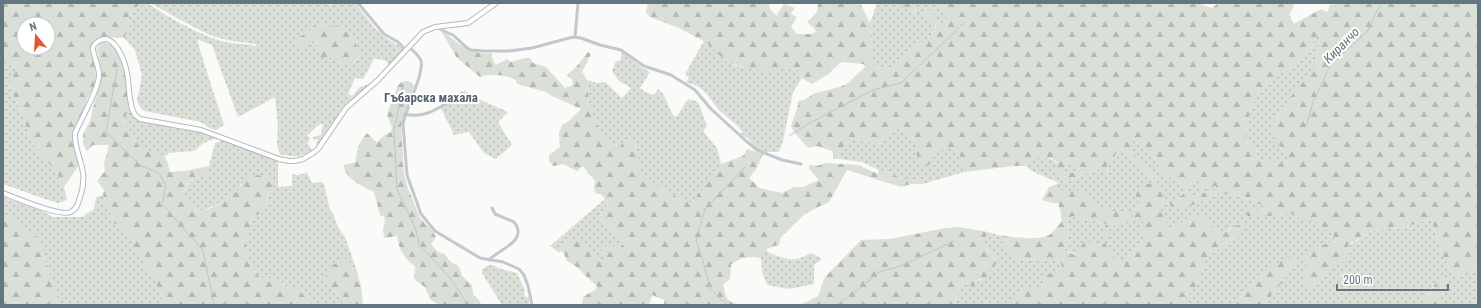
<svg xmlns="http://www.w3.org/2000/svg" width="1481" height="308" viewBox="0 0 1481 308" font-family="'Roboto Condensed',sans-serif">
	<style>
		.grass { fill: url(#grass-dots); fill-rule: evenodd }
		.forest { fill: url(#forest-firs); fill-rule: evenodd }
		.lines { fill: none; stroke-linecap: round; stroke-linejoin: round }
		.stream { stroke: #bbc7cb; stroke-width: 1 }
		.secondary-casing { stroke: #b3babf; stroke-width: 6 }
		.street { stroke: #c3c8cc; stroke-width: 3 }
		.secondary { stroke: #fff; stroke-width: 4 }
		.labels { text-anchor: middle; stroke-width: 4; stroke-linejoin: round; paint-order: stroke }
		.water-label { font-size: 13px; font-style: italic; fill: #60757c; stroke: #fff }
		.neighbourhood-label { font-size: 13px; font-weight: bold; fill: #57646e; stroke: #fff }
	</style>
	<defs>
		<pattern id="grass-dots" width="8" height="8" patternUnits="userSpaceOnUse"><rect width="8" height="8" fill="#dadfd7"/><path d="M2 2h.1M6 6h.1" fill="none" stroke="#b4b9b4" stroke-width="1.8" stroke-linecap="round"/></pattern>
		<pattern id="forest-firs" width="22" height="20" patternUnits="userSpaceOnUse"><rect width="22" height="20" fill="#dadfd7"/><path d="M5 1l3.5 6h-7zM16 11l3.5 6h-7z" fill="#b4b9b4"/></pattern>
	</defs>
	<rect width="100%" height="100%" fill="#fafaf8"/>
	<g class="grass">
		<path d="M140 3H147C170 18 203 38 231 43 238 44 245 44 252 45L255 47 256 44C241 42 227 41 213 36 191 27 171 14 150 3H331L329 6 335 3H355L375 28 386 38 405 49 389 65 386 61 375 58C370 64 368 72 363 79L355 78 348 94 352 96 360 87 370 84 356 98 318 146 316 145 318 141 317 139 314 140 313 137 321 135 323 123 317 126 307 136 310 138 309 142 307 143 312 150C301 158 292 157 280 154L277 145 278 126 275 97 238 117 212 45 201 41 200 39 198 40V44L224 125 216 130 210 128 201 122 144 111 140 107 137 101 142 75 135 50 124 38 130 25 128 19ZM318 24 328 27 341 26 355 37 357 50 361 55 352 65 339 62 337 57 324 58 317 44 314 42 291 41 305 34Z"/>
		<path d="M877 3C882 3 888 2 893 3 910 5 923 17 936 25 930 42 920 41 909 51 904 55 902 62 897 66 890 70 879 67 872 66L870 63 872 59 870 52 872 36 870 23Z"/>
		<polygon points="911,3 938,3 944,9 947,19 941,24 931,20 935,12 924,16 911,5"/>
		<polygon points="1320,36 1316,63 1310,74 1276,117 1279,145 1287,158 1288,164 1256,159 1257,144 1253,145 1248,144 1246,137 1250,112 1255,99 1281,73 1297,64 1311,49 1316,37"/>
		<path d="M704 41C712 45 720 55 727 61 744 73 761 67 781 68 786 68 793 70 799 70L802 78 793 92 783 141 779 152H764L755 148 748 138 745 137 741 134 743 132C736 124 728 118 720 111 710 100 704 84 686 83L689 78 685 74Z"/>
		<path d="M622 53C632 58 639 67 650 72L640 88 645 92 654 95 658 89C667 95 667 108 674 116H677L688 99 696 101 699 104 707 126 703 131 717 148 721 164C714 176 701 197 689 203L660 188 641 172 634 141 621 147 608 141 599 129 589 105 587 80 597 83 605 82 622 98 631 88 619 81 612 71 616 61H620Z"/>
		<polygon points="3,62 16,68 9,86 23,115 30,140 58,175 64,187 67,200 58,203 45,199 3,184"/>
		<path d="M465 91 481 100 508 112 498 122C503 129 506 137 512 144L510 147 496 159 484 153 469 132 454 135 441 108Z"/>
		<path d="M129 105 137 117 180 126 224 138C216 139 207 140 201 145 198 148 197 150 193 151L168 153V155L165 156 142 150 131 135 124 123Z"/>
		<path d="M900 128C912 131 911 137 917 146 921 152 925 159 929 165 935 151 947 141 960 154V161L964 172 923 184 924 181 921 179H902L893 174 879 170 862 162 839 159 838 153 849 141H861L884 144 890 133Z"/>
		<path d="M1132 137 1141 148 1155 158 1160 169 1169 177 1181 182 1185 188 1195 180 1216 186 1215 190 1195 195H1190L1187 192 1175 199 1169 202 1191 204 1208 200 1218 194 1238 195 1255 203 1268 207 1264 211 1251 209 1270 216 1289 213 1302 220H1317L1319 226 1331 233 1337 241 1318 246 1317 284 1348 250V246L1374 230 1402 228 1431 219 1440 247 1438 250 1447 263 1452 273 1475 267 1478 261V305H1446L1438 301 1444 294 1446 276 1432 287 1422 305H1264L1277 287 1260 273 1251 287 1237 301 1236 305H1180L1198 283 1206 259 1229 241 1238 238V234L1250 225 1230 228 1221 236 1210 223 1189 217 1169 232 1162 213 1139 246 1131 251 1126 262C1106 257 1084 258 1064 250L1068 236 1069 219 1072 216 1107 224 1111 227 1120 222 1130 223 1136 219 1145 220 1148 215H1156L1161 212 1140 205 1131 211H1112L1092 204 1080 190H1061L1059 183 1034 172 1025 166 1033 157C1053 158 1054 157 1063 175L1064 169 1074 162 1080 168 1062 179 1065 183 1095 169 1109 172 1106 167 1114 158 1117 151 1121 149 1154 182 1156 181 1150 172 1141 165 1127 141Z"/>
		<path d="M226 139 278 159V187L292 186V174L297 175 307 173 312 183 322 182 324 184 330 210 333 213 338 227 345 237 357 271 353 268 348 259 342 262 327 274 325 277 327 283 339 297 342 298 343 305H313L310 298 304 296 302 291 294 288H288L281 282 280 279 260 278C254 269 245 258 246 246 246 238 250 231 251 221L255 216 265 211 268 194 275 183 241 184C238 198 211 207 199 212L185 199 183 193C191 179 193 177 209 172 209 159 213 155 215 143Z"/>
		<polygon points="103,195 114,223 130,234 134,241 134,251 152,273 165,305 61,305 56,292 38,237 14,219 3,215 3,197 39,209 53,217 82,217 94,209 96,197"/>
		<polygon points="605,199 608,203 599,217 613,231 622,237 625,244 606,260 601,262 570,239 560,247 561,250 560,253 550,246"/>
		<path d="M988 232 998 235 1004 244 1018 259 1058 261 1061 263 1062 268C1052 273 1043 275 1042 287 1027 286 1014 296 1004 305L986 302 980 305H958L955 301 962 284H974L975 282 986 278 989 271 992 252 982 246Z"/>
		<path d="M766 250C769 254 790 261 796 259 801 259 806 255 811 253L822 259 814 265V284L789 289 767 285 762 272 761 258 754 257Z"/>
		<polygon points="492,265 501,269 517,273 525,290 524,294 526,297 529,297 529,305 502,305 482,273 482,270 486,266"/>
	</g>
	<g class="forest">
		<path d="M3 3H140L128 19 130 25 124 38 100 37 94 40 91 48 96 75 95 85 87 99 75 137 83 159 64 187 58 175 30 140 23 115 9 86 16 68 3 62ZM24 24H48V48H24Z"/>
		<path d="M648 3H769L770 9 777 16 778 13 784 4 795 8 791 14 797 17 791 27 797 34H812L816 31 813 27 807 22 817 12 818 3H860L870 23 872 36 870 52 872 59 870 63 872 66C880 67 890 70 897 66 902 62 904 55 909 51 920 41 930 42 936 26L914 10 895 3H911V5L923 15 928 10 935 9V12L931 20 941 24 947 19 944 9 938 3H1197L1212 8 1218 3H1293L1294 6 1289 15 1294 24 1321 9 1327 12 1330 5 1345 3H1478V261C1474 269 1468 274 1459 277L1452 273 1447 263 1438 250 1440 247 1431 219 1402 228 1374 230 1348 245V250L1350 256 1327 273 1317 284 1311 288 1306 287 1305 279V257L1318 246 1337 241 1331 233 1319 226 1317 220H1302L1289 213 1270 216H1248L1245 211 1251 209 1264 211 1268 207 1255 203 1238 195 1218 194 1208 200 1173 211 1169 202 1175 199 1187 192 1190 195H1195L1215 190 1216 186 1203 189 1200 187 1203 182 1195 180 1185 188H1182L1181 182 1169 177 1160 169 1155 158 1141 148 1132 137 1127 141 1141 165 1150 172 1156 182H1154L1121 149 1117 151 1114 158 1106 167 1109 173 1095 169 1065 183 1062 179 1080 168 1074 162 1064 169 1063 175 1058 174 1055 168 1057 162 1051 158 1033 157 1025 166H1014L964 172 960 161V154C947 141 935 151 929 165L924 167C910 156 923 134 900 128L890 133 884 144 861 141H849L838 153 839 159H833V154L832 151 817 146 808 148 794 132 791 126 798 105V101L804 100 815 93 840 87 848 83 866 66 863 64 841 62 827 75 812 84 802 78 799 70 782 68C771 75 736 68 726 60H725L707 43 679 28 650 17 646 13ZM1316 37H1320L1316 62 1310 74 1293 94 1269 128 1287 158 1288 164 1256 159 1257 143 1253 145 1248 144 1246 137 1250 112 1255 100 1281 73 1297 64 1303 59 1311 49Z"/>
		<polygon points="318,24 328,27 341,26 355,37 357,50 361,55 349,67 345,64 339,62 337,57 324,58 319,56 320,49 317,44 315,42 297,48 290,41 305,34 314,26"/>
		<path d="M441 31C448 33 453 40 459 44 467 50 482 55 492 53V58L496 65 507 59 511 62 525 58H530L533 63 546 67 565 88 573 85 572 80 567 75 578 65 588 52 591 54 582 72 587 80 589 105 599 129 608 141 620 147 624 140 630 139 634 141 641 172 660 188 689 203 694 200 716 172 721 164 743 156 747 149 763 154 757 168 749 178 760 188 782 193 794 187H803L819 180 809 169V165L817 166 826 163 858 165 878 174 879 170 893 174 902 179H921L924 181 923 184H911L901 187 847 170 829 202 814 209 805 214 781 237 779 245 771 247 754 257 743 258 731 264 730 279 723 284C726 298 726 302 741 305H664V300L652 295 649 305H582L583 297 596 289 597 286C586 278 580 267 567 261L564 254 559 247 570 239 575 242 582 240 590 253 601 262 606 260 602 250 608 243 619 248 625 244 622 237 613 231 599 217 608 203 601 194H596L594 188 595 181 583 166 577 171 563 164 553 166 549 161V155L560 147 559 133 562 125 569 121 581 109 552 96 546 92 517 84 516 80C505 75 492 73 480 77L457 58Z"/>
		<path d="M105 42 112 46 119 54 124 64 129 105 124 123 131 135 142 150 164 155 167 161 170 172 185 171 209 166V172L206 175C192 176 189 181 183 193L185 199 199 212C211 209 231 199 238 190 242 186 242 181 246 176L265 175 273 178 275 183 268 194 265 211 255 216 251 221C250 231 246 238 246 246 245 258 254 269 260 278L280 279C282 289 292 287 300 289L304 296 310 298 313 305H165L152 273 134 251V241L130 234 114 223 103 195 104 190 97 181 105 171 104 164 109 145H93L87 151 83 144V134L89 123 102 76 97 49 100 44Z"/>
		<path d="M406 81 411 82 414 86 401 125 404 174 407 186 420 218 432 230 436 237 431 244 438 252 445 254C452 269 459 258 462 276L472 285 473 294 480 301 481 305H439L430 299 425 287 416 281 414 277 415 266C405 260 398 248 397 236L384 238 383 229 385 221 384 217 380 215 374 192C363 186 344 179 344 165L356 162C356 151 360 140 367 133L377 143 383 136 391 132 392 128 387 114 398 85 402 82Z"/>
		<path d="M1059 183 1061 190H1081L1091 198 1092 204 1112 211H1131L1140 205 1134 191 1147 184 1155 183 1165 195 1161 212 1156 215H1148L1143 222 1136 219 1130 223C1116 222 1113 223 1106 236L1101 235 1107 224 1072 216 1069 219 1068 236 1064 250 1075 255 1085 241 1099 245 1105 243 1115 259 1126 262 1131 251 1139 246 1143 239 1140 225 1162 212 1170 231 1189 217 1199 215 1210 223 1221 236C1229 229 1239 222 1251 225L1239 234 1238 238 1229 241 1206 259 1198 283 1180 305H980L986 302 1004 305C1014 295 1026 286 1042 287L1045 276 1062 268 1061 263 1058 261 1018 259 1004 244 998 235C1012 237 1036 241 1049 235 1054 232 1058 226 1062 221L1060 209 1058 203H1052L1042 200 1049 187Z"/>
		<polygon points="3,215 14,219 38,237 56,292 61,305 3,305"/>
		<polygon points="959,227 988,232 982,246 992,252 995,252 1000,260 989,271 986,280 980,279 975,282 974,287 965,284 962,284 955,301 958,305 800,305 818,296 825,277 861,240 890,239 945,228"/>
		<polygon points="1295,257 1300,259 1264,305 1236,305 1237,301 1251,287 1260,273 1280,261"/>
		<polygon points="348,258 353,268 357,271 361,286 363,305 343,305 342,298 339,297 333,289 328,288 327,283 325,281 327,267"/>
		<path d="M1447 275 1444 294 1438 301 1446 305H1422C1429 294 1434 281 1447 275Z"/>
	</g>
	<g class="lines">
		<g class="stream">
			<polyline points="117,69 106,132 141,166 159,173 166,186 162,204 203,250 214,305"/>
			<polyline points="403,85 394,130 397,189 416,230 419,244 450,278 465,300 466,305"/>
			<polyline points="1307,124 1313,102 1331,64 1367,32 1377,11 1383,3"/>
			<polyline points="789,136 808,124 873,90 901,83 963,24"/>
			<polyline points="727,305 710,288 702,258 696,241 705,209 745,167"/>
			<polyline points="836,305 853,294 879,272 901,266 954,241"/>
		</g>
		<defs>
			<path id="secondary" d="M3 193C16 198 60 217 71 212 77 209 78 203 80 197 83 189 84 181 83 173 81 159 74 147 75 133 81 119 99 89 99 75 99 65 93 57 93 47 96 42 101 39 106 39 112 40 115 45 118 49 132 74 126 85 132 109L135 115 140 119 201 130 279 159 289 161H295L303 159 313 153 318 149 346 108 378 80 423 32 435 27 468 23 496 3"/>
		</defs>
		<use href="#secondary" class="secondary-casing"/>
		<g class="street">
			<polyline points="358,3 384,34 398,42 406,50"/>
			<polyline points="435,27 453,35 466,47 471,50 484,51 509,51 532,48 573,37 581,38 600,45 621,50 644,66 671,75 695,90 711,109 745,140 757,150 782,160 801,164"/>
			<polyline points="575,37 578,3"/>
			<path d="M409 47C413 51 419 55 421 61 424 74 406 108 403 124L407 175 421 214 435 231 480 258 503 262 519 269 524 275 528 286 532 305"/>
			<path d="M405 114C426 120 445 104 462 93"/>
			<path d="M489 260C499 249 529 241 514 222L495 214 492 208"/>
		</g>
		<use href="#secondary" class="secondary"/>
	</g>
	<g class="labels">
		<g class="water-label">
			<text transform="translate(1341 45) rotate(-45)" y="5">Киранчо</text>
		</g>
		<g class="neighbourhood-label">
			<text x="431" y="102">Гъбарска махала</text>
		</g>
	</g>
	<rect width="1481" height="308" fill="none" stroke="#657683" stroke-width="8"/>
	<g transform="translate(36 36) rotate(342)"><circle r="19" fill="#ffffff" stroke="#c1c8cd"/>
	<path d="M0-3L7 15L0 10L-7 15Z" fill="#e4572e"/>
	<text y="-6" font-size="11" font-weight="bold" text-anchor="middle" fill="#657683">N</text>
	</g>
	<path d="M1337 284v6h111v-6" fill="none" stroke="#657683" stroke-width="2"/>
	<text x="1343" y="284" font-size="12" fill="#657683" stroke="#ffffff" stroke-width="3" paint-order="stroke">200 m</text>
</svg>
